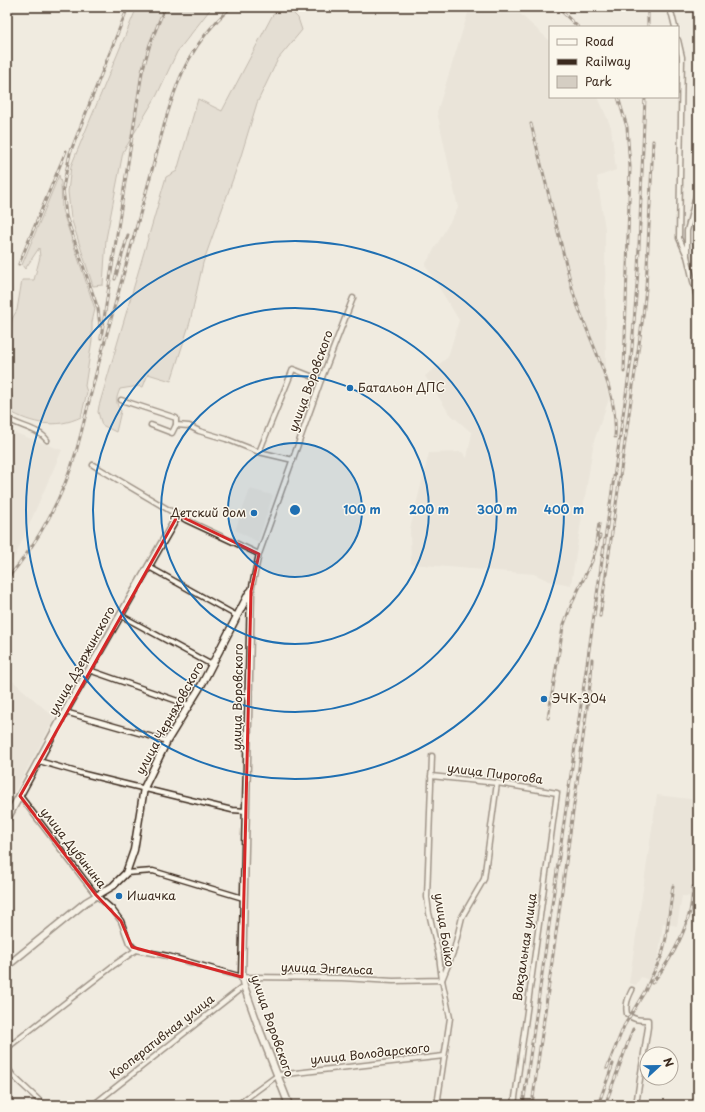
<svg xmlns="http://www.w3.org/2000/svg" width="705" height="1112" viewBox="0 0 705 1112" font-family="'Playpen Sans',sans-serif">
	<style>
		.built { fill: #e2dcd1 }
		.green { fill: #d5cec3; stroke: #887c70 }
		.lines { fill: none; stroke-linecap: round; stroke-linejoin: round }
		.street-casing { stroke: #3b2a1e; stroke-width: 7 }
		.secondary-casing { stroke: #3b2a1e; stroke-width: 9 }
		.street { stroke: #fbf7ec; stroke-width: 4 }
		.secondary { stroke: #fbf7ec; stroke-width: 6 }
		.rail-casing { stroke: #3b2a1e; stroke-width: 3 }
		.rail { stroke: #fbf7ec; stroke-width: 1.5; stroke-dasharray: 4.5; stroke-linecap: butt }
		.marked { fill: none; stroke: #d62828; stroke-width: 3; stroke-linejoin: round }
		.ring { fill: none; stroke: #1f6fb2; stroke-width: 2 }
		.poi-dot { fill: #1f6fb2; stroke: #fbf7ec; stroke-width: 1.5 }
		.labels { text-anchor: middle; stroke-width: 3; stroke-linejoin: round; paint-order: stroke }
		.street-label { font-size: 12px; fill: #3b2a1e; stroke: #fbf7ec }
		.poi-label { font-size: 12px; fill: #3b2a1e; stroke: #fbf7ec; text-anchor: start }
		.centre { fill: #1f6fb2; stroke: #fbf7ec; stroke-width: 2 }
		.ring-label { font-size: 12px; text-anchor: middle; font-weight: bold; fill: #1f6fb2; stroke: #fbf7ec; stroke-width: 3; stroke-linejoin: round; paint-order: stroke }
	</style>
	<rect width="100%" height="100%" fill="#f0ebe0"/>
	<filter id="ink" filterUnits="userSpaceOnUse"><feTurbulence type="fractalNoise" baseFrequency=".025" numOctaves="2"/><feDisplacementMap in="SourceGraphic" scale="8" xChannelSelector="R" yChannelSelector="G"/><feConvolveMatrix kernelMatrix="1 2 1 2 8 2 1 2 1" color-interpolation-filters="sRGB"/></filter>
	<g filter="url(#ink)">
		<g class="built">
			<polygon points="468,13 520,14 550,41 550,97 598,97 611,127 616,170 597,177 605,229 606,385 609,399 594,441 571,585 549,581 534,574 411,564 410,529 429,453 462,452 467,458 472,433 449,413 425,376 448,357 459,320 425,265 458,208 437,112"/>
			<polygon points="7,430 62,450 10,568 7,571"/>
			<polygon points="250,489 273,495 258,542 235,530"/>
			<polygon points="7,676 55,718 7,805"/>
			<polygon points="657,795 698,800 698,897 682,896 677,926 663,923 659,954 649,980 641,977 636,985 629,983"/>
		</g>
		<g class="green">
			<polygon points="137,7 212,7 177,52 157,95 123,152 106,239 103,285 93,286 71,218 68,192 71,166"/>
			<path d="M280 7H287L298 18 302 30 278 59 257 103 240 159 203 263 190 322 171 381 148 374 143 387 139 386 120 389C116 398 115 403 121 411L116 432 102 425 98 412 99 406 166 177 177 171 198 99 222 111 272 16Z"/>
			<path d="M59 175 61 183 62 210 95 309 92 322V340L85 386 87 392 81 417C56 429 32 424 9 411L12 397 9 389 7 390V353L12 319 17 310 22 280H34L40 257 39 248 25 269 22 265Z"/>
		</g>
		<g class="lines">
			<defs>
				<g id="street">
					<polyline points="668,7 672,15 675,27"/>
					<polyline points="678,40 682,57 679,238 687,256"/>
					<polyline points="698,189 687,231 687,256 698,302"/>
					<polyline points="121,400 176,418 176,425 189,426 199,431 226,439 259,452 293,460"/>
					<path d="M7 418C19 427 38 428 47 440"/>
					<polyline points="151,425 172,433 176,425"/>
					<polyline points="259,452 293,369 321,380"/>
					<polyline points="93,465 186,520 259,554"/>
					<polyline points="149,567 237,616"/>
					<polyline points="251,591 259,554 321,380 353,298"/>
					<polyline points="120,615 212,665"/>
					<polyline points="89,670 189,705"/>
					<polyline points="65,712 167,741"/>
					<polyline points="432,756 427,897 429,913 439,956 442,980 450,1018 437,1105"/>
					<polyline points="39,761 80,773 232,810 246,811"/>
					<polyline points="431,776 497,783 557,793 514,1105"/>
					<polyline points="20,796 96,895 112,909 121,921 129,943 136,950"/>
					<polyline points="126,873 153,871 243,898"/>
					<path d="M632 990C628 998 625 1005 627 1014 634 1020 638 1020 648 1020V1027L636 1105"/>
					<polyline points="7,1048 114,965 136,950 168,956 242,977 342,978 393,981 442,980 454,950 462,917 484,879 497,783"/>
					<polyline points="7,1067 13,1076 44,1105"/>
					<polyline points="93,1105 244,986"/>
					<polyline points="237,1105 278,1075 444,1056"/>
				</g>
				<g id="secondary">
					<polyline points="251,591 242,977 244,986 260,1031 289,1105"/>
					<polyline points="7,819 65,712 178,515"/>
					<polyline points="7,966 86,902 113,886 126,873 134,850 144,788 167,741 202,684 249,593"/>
				</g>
			</defs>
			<use href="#street" class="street-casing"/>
			<use href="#secondary" class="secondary-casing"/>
			<use href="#street" class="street"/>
			<use href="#secondary" class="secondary"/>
			<defs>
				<g id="rail">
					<polyline points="557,7 578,27"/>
					<polyline points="648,27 648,7"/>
					<polyline points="618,97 627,127 630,167 624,372"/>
					<path d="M531 124 573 292C587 338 619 388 615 437"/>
					<polyline points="19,264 66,151"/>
					<polyline points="115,279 128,235"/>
					<polyline points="100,326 98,309 66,216 63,188 70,153 128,7"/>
					<polyline points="101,338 142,72 150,44 165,7"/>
					<polyline points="596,542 599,524"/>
					<path d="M7 579C38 543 63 497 76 452 85 420 92 387 101 355 123 277 144 200 165 122 179 73 193 42 231 7"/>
					<polyline points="600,616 643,316 646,288 653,141"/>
					<polyline points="548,718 563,627 572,603 592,561 600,536"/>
					<path d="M652 983C668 964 682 939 689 915 692 906 692 897 693 887"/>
					<polyline points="607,1068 624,1026 645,991 662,955 666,938 673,886"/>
					<polyline points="523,1105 631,360 638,271 645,97"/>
					<polyline points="532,1105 577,783 591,677 592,659"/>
					<polyline points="598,1105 613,1064"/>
					<polyline points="605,1105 633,1029"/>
				</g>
			</defs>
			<use href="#rail" class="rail-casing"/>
			<use href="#rail" class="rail"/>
		</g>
	</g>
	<path d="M0 0H705V1112H0ZM178 515 259 554 251 591 242 977 132 947 121 921 96 895 20 796Z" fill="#f0ebe0" fill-opacity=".55" fill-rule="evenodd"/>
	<path class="marked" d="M178 515 259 554 251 591 242 977 132 947 121 921 96 895 20 796Z"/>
	<circle cx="295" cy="510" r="67" fill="#1f6fb2" fill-opacity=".12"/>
	<g class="ring">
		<circle cx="295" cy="510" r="67"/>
		<circle cx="295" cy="510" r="134"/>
		<circle cx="295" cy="510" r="202"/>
		<circle cx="295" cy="510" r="269"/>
	</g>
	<g class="poi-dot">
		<circle cx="350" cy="388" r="4"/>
		<circle cx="254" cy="513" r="4"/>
		<circle cx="544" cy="699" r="4"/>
		<circle cx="119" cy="896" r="4"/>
	</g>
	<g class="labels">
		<g class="street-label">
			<text transform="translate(311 381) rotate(-70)" y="4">улица Воровского</text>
			<text transform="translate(82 661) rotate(-61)" y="4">улица Дзержинского</text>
			<text transform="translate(238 697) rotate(-89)" y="4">улица Воровского</text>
			<text transform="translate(170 718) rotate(-61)" y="4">улица Черняховского</text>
			<text transform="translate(495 774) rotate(7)" y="4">улица Пирогова</text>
			<text transform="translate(73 848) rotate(52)" y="4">улица Дубинина</text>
			<text transform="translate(444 930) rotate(81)" y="4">улица Бойко</text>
			<text transform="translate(525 947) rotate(-82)" y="4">Вокзальная улица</text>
			<text transform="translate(327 969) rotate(2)" y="4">улица Энгельса</text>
			<text transform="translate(272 1026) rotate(71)" y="4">улица Воровского</text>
			<text transform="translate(162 1037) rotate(-38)" y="4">Кооперативная улица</text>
			<text transform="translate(370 1054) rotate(-6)" y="4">улица Володарского</text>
		</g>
		<g class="poi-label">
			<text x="358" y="392">Батальон ДПС</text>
			<text x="246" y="517" text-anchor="end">Детский дом</text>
			<text x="552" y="703">ЭЧК-304</text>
			<text x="127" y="900">Ишачка</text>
		</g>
	</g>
	<circle cx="295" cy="510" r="6" class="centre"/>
	<g class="ring-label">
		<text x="362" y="514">100 m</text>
		<text x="429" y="514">200 m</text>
		<text x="497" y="514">300 m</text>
		<text x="564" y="514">400 m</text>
	</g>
	<rect width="705" height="1112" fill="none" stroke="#fbf7ec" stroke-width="24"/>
	<rect x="12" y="12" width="681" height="1088" fill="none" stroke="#3b2a1e" stroke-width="1.5" filter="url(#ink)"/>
	<rect x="549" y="26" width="130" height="72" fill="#fbf7ec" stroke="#aea59a"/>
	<rect x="557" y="39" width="20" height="6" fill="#fbf7ec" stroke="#aea59a"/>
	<text x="585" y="46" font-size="12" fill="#3b2a1e">Road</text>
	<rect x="557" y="59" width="20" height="6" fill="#3b2a1e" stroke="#aea59a"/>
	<text x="585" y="66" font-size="12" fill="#3b2a1e">Railway</text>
	<rect x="557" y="76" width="20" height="12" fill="#d5cec3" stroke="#aea59a"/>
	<text x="585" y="86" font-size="12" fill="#3b2a1e">Park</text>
	<g transform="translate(659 1066) rotate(68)"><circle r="19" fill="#fbf7ec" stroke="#aea59a"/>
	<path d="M0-3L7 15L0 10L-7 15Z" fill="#1f6fb2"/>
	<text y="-6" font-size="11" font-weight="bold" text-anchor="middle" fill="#3b2a1e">N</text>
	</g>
</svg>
